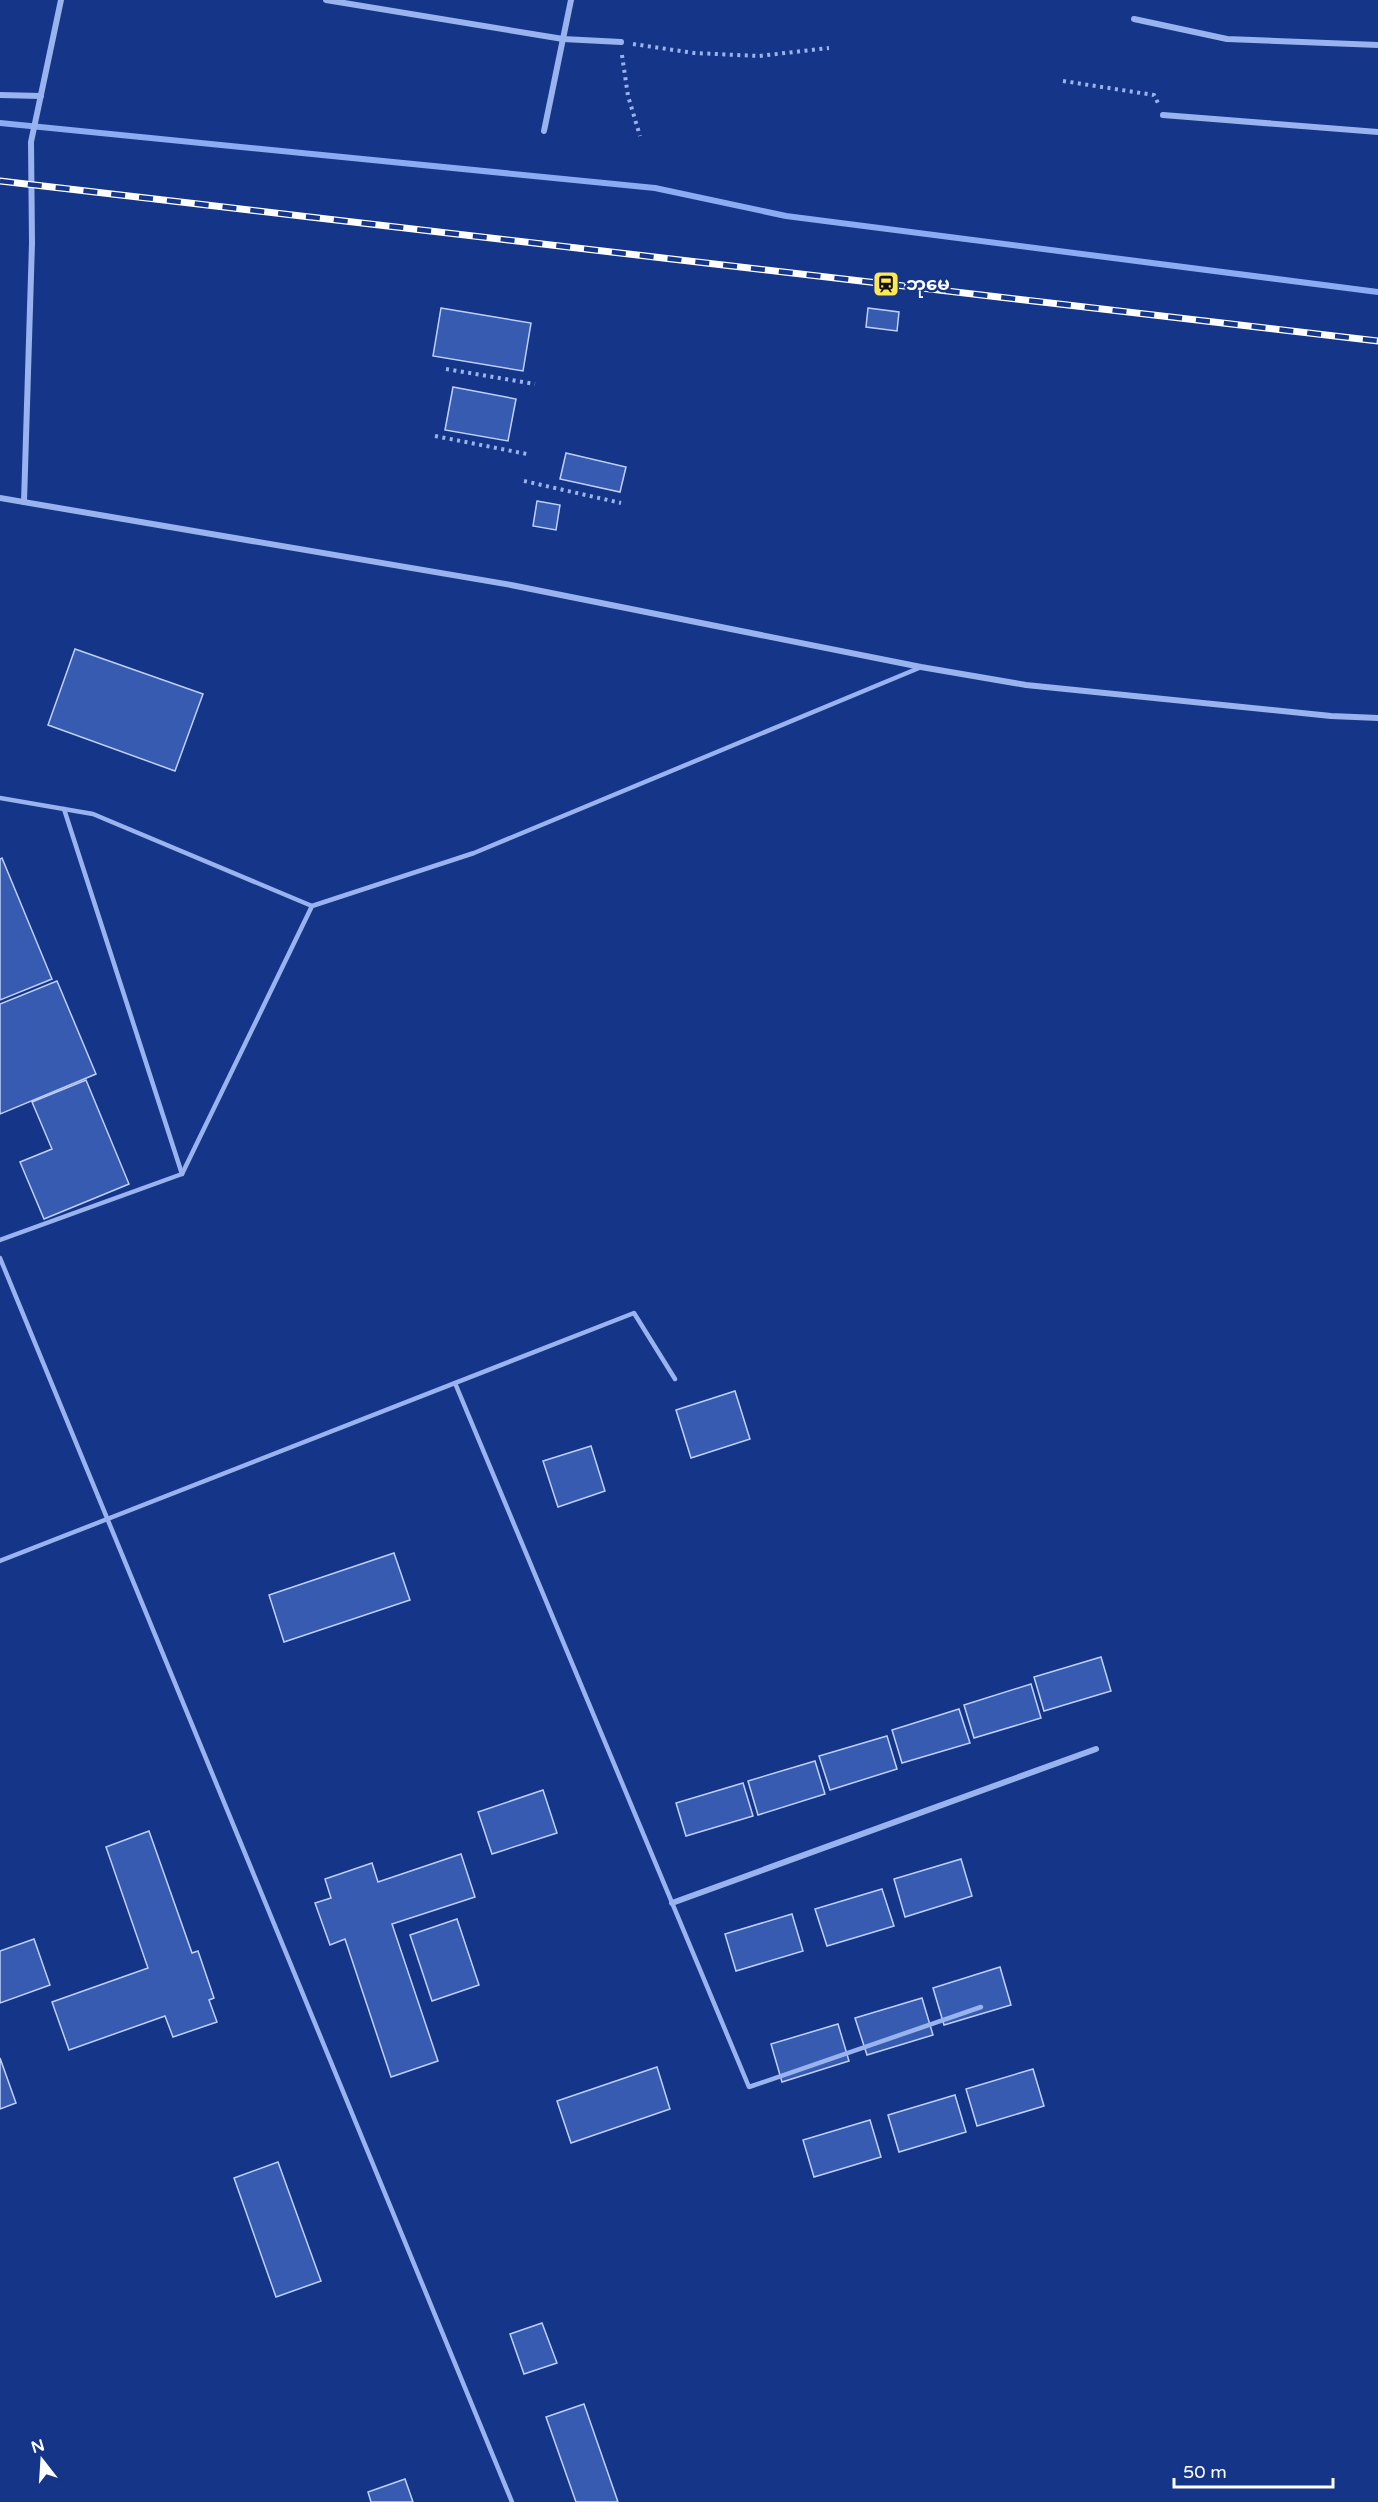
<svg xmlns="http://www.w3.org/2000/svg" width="1378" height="2502" viewBox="0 0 1378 2502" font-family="'Varela Round','Noto Sans Myanmar',sans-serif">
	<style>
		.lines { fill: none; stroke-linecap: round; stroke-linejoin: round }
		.stream { stroke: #8babf3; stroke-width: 6 }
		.building { fill: #375bb0; stroke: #bfd1fb; stroke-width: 1.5 }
		.path { stroke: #99b3ef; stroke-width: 4; stroke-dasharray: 3 4.5; stroke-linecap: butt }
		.lane { stroke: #99b3ef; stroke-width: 4.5 }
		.street { stroke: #99b3ef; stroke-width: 6 }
		.rail-casing { stroke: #fff; stroke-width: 7 }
		.rail { stroke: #143588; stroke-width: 4.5; stroke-dasharray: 14; stroke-linecap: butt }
		.labels { text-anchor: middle; stroke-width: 5; stroke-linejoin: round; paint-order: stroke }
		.poi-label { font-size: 18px; font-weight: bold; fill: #fff; stroke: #143588; text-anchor: start }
	</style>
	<rect width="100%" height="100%" fill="#143588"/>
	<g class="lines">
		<polyline class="stream" points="0,123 655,188 786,216 1378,292"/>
	</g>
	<g class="building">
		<polygon points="441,308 531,323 523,371 433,356"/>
		<polygon points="868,308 899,312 897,331 866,327"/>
		<polygon points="453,387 516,399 508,441 445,430"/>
		<polygon points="566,453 626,467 620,492 560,479"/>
		<polygon points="537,501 560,505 556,530 533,526"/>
		<polygon points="75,649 203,694 175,771 48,725"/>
		<polygon points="2,858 52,979 0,1000 0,859"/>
		<polygon points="57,981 96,1074 0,1114 0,1004"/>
		<polygon points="86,1080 129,1184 44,1219 20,1162 52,1149 32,1102"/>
		<polygon points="735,1391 750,1439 691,1458 676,1410"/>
		<polygon points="591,1446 605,1491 558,1507 543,1461"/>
		<polygon points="394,1553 410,1600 284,1642 269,1595"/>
		<polygon points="1101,1657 1111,1691 1044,1711 1034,1677"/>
		<polygon points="1031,1684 1041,1718 974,1738 964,1705"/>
		<polygon points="959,1709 970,1743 902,1763 892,1730"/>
		<polygon points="887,1736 897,1769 830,1790 819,1756"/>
		<polygon points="815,1761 825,1794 758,1815 748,1781"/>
		<polygon points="743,1783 753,1816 686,1836 676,1803"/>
		<polygon points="543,1790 557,1833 492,1854 478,1812"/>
		<polygon points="149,1831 192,1953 198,1951 214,1998 209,2000 217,2022 173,2037 165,2016 69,2050 52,2002 148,1968 106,1847"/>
		<polygon points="461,1854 475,1897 392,1924 438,2061 391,2077 345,1939 330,1945 315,1903 331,1898 325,1879 372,1863 378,1882"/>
		<polygon points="961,1859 972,1896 905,1917 894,1879"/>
		<polygon points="882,1889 894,1926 827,1946 815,1909"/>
		<polygon points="792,1914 803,1951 736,1971 725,1934"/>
		<polygon points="457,1919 479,1985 432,2001 410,1935"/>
		<polygon points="34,1939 50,1985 0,2003 0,1951"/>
		<polygon points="1000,1967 1011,2005 944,2025 933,1988"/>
		<polygon points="922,1998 933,2035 867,2055 855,2018"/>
		<polygon points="838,2024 849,2061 782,2082 771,2044"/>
		<polygon points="0,2058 16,2103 0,2109"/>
		<polygon points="657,2067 670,2109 571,2143 557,2101"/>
		<polygon points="1033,2069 1044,2106 977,2126 966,2089"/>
		<polygon points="955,2095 966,2132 899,2152 888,2115"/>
		<polygon points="870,2120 881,2157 814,2177 803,2140"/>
		<polygon points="278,2162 321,2281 276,2297 234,2178"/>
		<polygon points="542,2323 557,2363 524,2374 510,2334"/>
		<polygon points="584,2404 618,2502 576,2502 546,2417"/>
		<polygon points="405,2479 413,2502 371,2502 368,2492"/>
	</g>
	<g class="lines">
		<g class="path">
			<polyline points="633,44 694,53 759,56 829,48"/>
			<polyline points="622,55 628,96 640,136"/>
			<polyline points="1063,81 1154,95 1158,103"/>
			<polyline points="446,369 535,384"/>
			<polyline points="435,436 527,454"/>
			<polyline points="524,481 621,503"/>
		</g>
		<g class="lane">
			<polyline points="0,798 93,814 312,906 474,853 919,668"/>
			<polyline points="64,809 182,1174"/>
			<polyline points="0,1240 182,1174 312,906"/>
			<polyline points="0,1258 512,2502"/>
			<polyline points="455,1383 749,2087 981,2007"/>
			<polyline points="0,1561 634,1313 675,1379"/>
		</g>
		<g class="street">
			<polyline points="326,0 563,39 621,42"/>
			<polyline points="1134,19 1227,39 1378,45"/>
			<polyline points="0,95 41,96"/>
			<polyline points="1163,115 1378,132"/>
			<polyline points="544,131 571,0"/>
			<polyline points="0,498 511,585 921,667 1026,685 1331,716 1378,718"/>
			<polyline points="24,502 32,243 31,142 61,0"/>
			<polyline points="672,1903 1096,1749"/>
		</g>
		<defs>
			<polyline id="rail" points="0,181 1378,341"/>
		</defs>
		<use href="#rail" class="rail-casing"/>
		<use href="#rail" class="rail"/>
	</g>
	<defs>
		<symbol id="station-square" viewBox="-11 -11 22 22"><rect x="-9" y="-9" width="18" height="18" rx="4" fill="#ffe857" stroke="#143588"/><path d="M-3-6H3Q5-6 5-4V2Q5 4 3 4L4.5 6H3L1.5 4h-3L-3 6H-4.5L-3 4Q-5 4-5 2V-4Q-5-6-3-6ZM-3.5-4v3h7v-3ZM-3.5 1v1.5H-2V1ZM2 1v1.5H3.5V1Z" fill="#111"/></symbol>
	</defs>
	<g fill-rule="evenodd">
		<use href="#station-square" x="871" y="269" width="30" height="30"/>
	</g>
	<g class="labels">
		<g class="poi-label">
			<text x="906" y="290">ဘုမေ</text>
		</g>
	</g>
	<g transform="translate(42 2460) rotate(343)" stroke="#143588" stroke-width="4.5" paint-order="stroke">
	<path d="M0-4.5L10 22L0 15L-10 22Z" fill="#ffffff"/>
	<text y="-9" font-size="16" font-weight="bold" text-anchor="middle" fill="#ffffff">N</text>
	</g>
	<path d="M1174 2478v9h159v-9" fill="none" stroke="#ffffff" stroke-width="3"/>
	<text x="1183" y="2478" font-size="18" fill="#ffffff" stroke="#143588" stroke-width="4.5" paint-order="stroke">50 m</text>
</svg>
